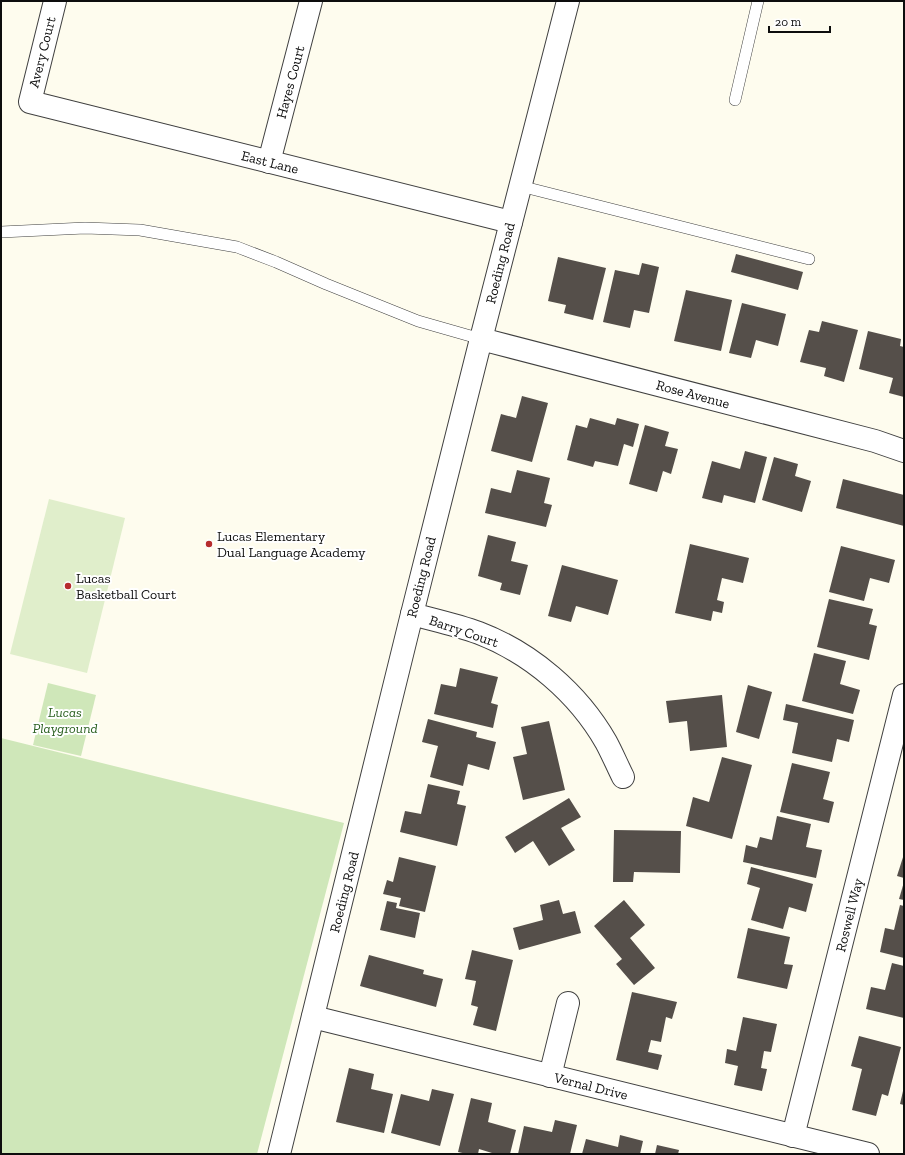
<svg xmlns="http://www.w3.org/2000/svg" width="905" height="1155" viewBox="0 0 905 1155" font-family="'Zilla Slab',serif">
	<style>
		.green { fill: #cfe7b9 }
		.pitch { fill: #e0eecb }
		.building { fill: #554f4a }
		.lines { fill: none; stroke-linecap: round; stroke-linejoin: round }
		.lane-casing { stroke: #404040; stroke-width: 12 }
		.street-casing { stroke: #404040; stroke-width: 24 }
		.lane { stroke: #fff; stroke-width: 11 }
		.street { stroke: #fff; stroke-width: 22 }
		.poi-dot { fill: #b62c2d; stroke: #fff; stroke-width: 1.5 }
		.labels { text-anchor: middle; stroke-width: 4; stroke-linejoin: round; paint-order: stroke }
		.street-label { font-size: 14px; fill: #0d0d0d; stroke: #fff }
		.poi-label { font-size: 14px; fill: #0d0d0d; stroke: #fff; text-anchor: start }
		.park-label { font-size: 14px; font-style: italic; fill: #2b6121; stroke: #fff }
	</style>
	<rect width="100%" height="100%" fill="#fefcee"/>
	<g class="green">
		<polygon points="48,683 96,695 81,756 33,745"/>
		<polygon points="1,738 344,823 257,1154 1,1154"/>
	</g>
	<polygon class="pitch" points="49,499 125,518 87,673 10,654"/>
	<g class="building">
		<polygon points="736,254 803,272 798,290 731,272"/>
		<polygon points="558,257 606,268 593,320 564,313 566,305 548,301"/>
		<polygon points="642,263 659,267 649,313 634,310 630,328 603,322 615,270 639,275"/>
		<polygon points="686,290 732,300 721,351 674,341"/>
		<polygon points="742,303 786,314 778,346 756,340 751,358 729,353"/>
		<polygon points="822,321 858,330 844,382 824,376 826,368 800,362 809,330 819,332"/>
		<polygon points="868,331 901,339 900,346 904,347 904,397 889,393 893,378 859,369"/>
		<polygon points="522,396 548,403 532,462 491,451 501,414 516,418"/>
		<polygon points="590,418 615,425 617,418 639,424 633,447 624,444 618,466 595,461 593,467 567,460 576,425 587,428"/>
		<polygon points="645,425 669,432 665,446 678,449 671,474 663,471 657,492 629,484"/>
		<polygon points="745,451 767,457 755,503 724,495 722,503 702,498 712,461 740,469"/>
		<polygon points="774,457 798,464 795,476 811,481 802,512 762,500"/>
		<polygon points="517,470 550,478 544,503 552,505 546,527 485,513 491,488 511,493"/>
		<polygon points="843,479 904,495 904,526 836,508"/>
		<polygon points="488,535 516,542 511,561 528,565 520,595 500,590 502,583 478,576"/>
		<polygon points="690,544 749,558 743,583 722,578 717,600 724,602 722,613 713,611 711,621 675,613"/>
		<polygon points="841,546 895,560 889,583 870,578 864,601 829,592"/>
		<polygon points="562,565 618,580 608,615 576,606 571,622 548,616"/>
		<polygon points="829,599 873,609 869,624 877,626 869,660 817,647"/>
		<polygon points="814,653 846,661 840,684 860,690 853,714 802,701"/>
		<polygon points="460,668 498,677 491,703 498,705 493,728 434,714 441,684 456,687"/>
		<polygon points="748,685 772,692 759,739 736,732"/>
		<polygon points="722,695 727,747 690,751 687,721 669,723 666,701"/>
		<polygon points="786,704 854,720 849,742 837,739 832,762 792,753 798,723 783,720"/>
		<polygon points="428,719 477,732 476,737 496,742 489,770 468,764 463,786 430,777 438,746 422,742"/>
		<polygon points="549,721 565,790 523,800 513,757 527,754 521,727"/>
		<polygon points="722,757 752,765 732,839 686,826 693,797 709,802"/>
		<polygon points="792,763 830,772 823,799 834,802 829,823 780,812"/>
		<polygon points="428,784 460,791 457,804 466,806 457,846 400,832 405,811 421,814"/>
		<polygon points="569,798 581,817 561,828 575,850 549,866 533,841 515,853 505,837"/>
		<polygon points="777,816 811,824 806,847 822,850 816,878 743,862 746,845 757,848 760,837 772,840"/>
		<polygon points="614,830 681,831 680,873 634,872 633,882 613,882"/>
		<polygon points="904,854 904,878 897,876"/>
		<polygon points="399,857 436,866 425,912 399,906 401,898 383,894 387,880 393,882"/>
		<polygon points="751,867 813,884 806,912 789,907 783,929 751,920 760,888 747,884"/>
		<polygon points="904,882 904,900 899,899"/>
		<polygon points="559,900 563,914 575,911 581,933 519,950 513,928 543,920 540,905"/>
		<polygon points="624,900 645,925 630,938 655,968 634,985 616,964 622,959 594,926"/>
		<polygon points="387,901 397,903 396,908 420,913 415,938 380,930"/>
		<polygon points="900,905 904,906 904,958 880,952 885,928 894,930"/>
		<polygon points="748,928 790,937 784,964 793,965 787,989 737,978"/>
		<polygon points="472,950 513,960 496,1031 473,1025 478,1007 471,1005 476,981 465,979"/>
		<polygon points="369,955 424,970 423,974 443,979 436,1007 360,986"/>
		<polygon points="892,963 904,966 904,1018 866,1009 871,987 885,990"/>
		<polygon points="632,992 677,1002 672,1019 666,1017 661,1042 651,1040 648,1052 662,1055 658,1070 616,1060"/>
		<polygon points="743,1017 777,1024 771,1052 764,1051 761,1068 767,1069 762,1091 734,1085 738,1066 725,1063 727,1049 736,1051"/>
		<polygon points="859,1036 901,1047 888,1096 882,1094 876,1116 852,1110 862,1069 851,1066"/>
		<polygon points="349,1068 374,1074 371,1089 393,1094 384,1133 336,1122"/>
		<polygon points="432,1089 454,1094 440,1146 391,1133 401,1094 429,1101"/>
		<polygon points="903,1091 904,1091 904,1105 900,1104"/>
		<polygon points="471,1098 492,1103 488,1122 516,1130 510,1154 492,1154 492,1153 479,1149 478,1154 467,1154 458,1152"/>
		<polygon points="555,1120 577,1125 570,1154 518,1154 524,1126 552,1132"/>
		<polygon points="620,1135 643,1141 640,1154 582,1154 586,1139 618,1147"/>
		<polygon points="657,1145 679,1150 678,1154 655,1154"/>
	</g>
	<g class="lines">
		<defs>
			<g id="lane">
				<polyline points="735,100 758,1"/>
				<polyline points="520,186 809,259"/>
				<polyline points="1,232 85,228 140,230 237,247 276,262 326,284 418,321 481,339"/>
			</g>
			<g id="street">
				<polyline points="55,1 30,102 511,222"/>
				<polyline points="269,162 311,1"/>
				<polyline points="481,339 875,441 904,451"/>
				<path d="M412 614C434 620 457 625 479 633 531 653 578 693 606 742 612 753 617 765 623 777"/>
				<polyline points="313,1017 868,1154"/>
				<polyline points="550,1076 568,1003"/>
				<polyline points="793,1136 904,695"/>
				<polyline points="279,1154 412,614 481,339 568,1"/>
			</g>
		</defs>
		<use href="#lane" class="lane-casing"/>
		<use href="#street" class="street-casing"/>
		<use href="#lane" class="lane"/>
		<use href="#street" class="street"/>
	</g>
	<g class="poi-dot">
		<circle cx="209" cy="544" r="4"/>
		<circle cx="68" cy="586" r="4"/>
	</g>
	<g class="labels">
		<g class="street-label">
			<text transform="translate(42 52) rotate(-76)" y="5">Avery Court</text>
			<text transform="translate(290 82) rotate(-75)" y="5">Hayes Court</text>
			<text transform="translate(270 162) rotate(14)" y="5">East Lane</text>
			<text transform="translate(500 263) rotate(-76)" y="5">Roeding Road</text>
			<text transform="translate(693 394) rotate(15)" y="5">Rose Avenue</text>
			<text transform="translate(421 577) rotate(-76)" y="5">Roeding Road</text>
			<text transform="translate(464 631) rotate(19)" y="5">Barry Court</text>
			<text transform="translate(344 892) rotate(-76)" y="5">Roeding Road</text>
			<text transform="translate(849 915) rotate(-76)" y="5">Roswell Way</text>
			<text transform="translate(591 1086) rotate(14)" y="5">Vernal Drive</text>
		</g>
		<g class="poi-label">
			<text x="217" y="541">Lucas Elementary<tspan x="217" dy="16">Dual Language Academy</tspan></text>
			<text x="76" y="583">Lucas<tspan x="76" dy="16">Basketball Court</tspan></text>
		</g>
		<g class="park-label">
			<text x="65" y="717">Lucas<tspan x="65" dy="16">Playground</tspan></text>
		</g>
	</g>
	<rect width="905" height="1155" fill="none" stroke="#0d0d0d" stroke-width="4"/>
	<path d="M769 26v6h61v-6" fill="none" stroke="#0d0d0d" stroke-width="2"/>
	<text x="775" y="26" font-size="12" fill="#0d0d0d" stroke="#ffffff" stroke-width="3" paint-order="stroke">20 m</text>
</svg>
